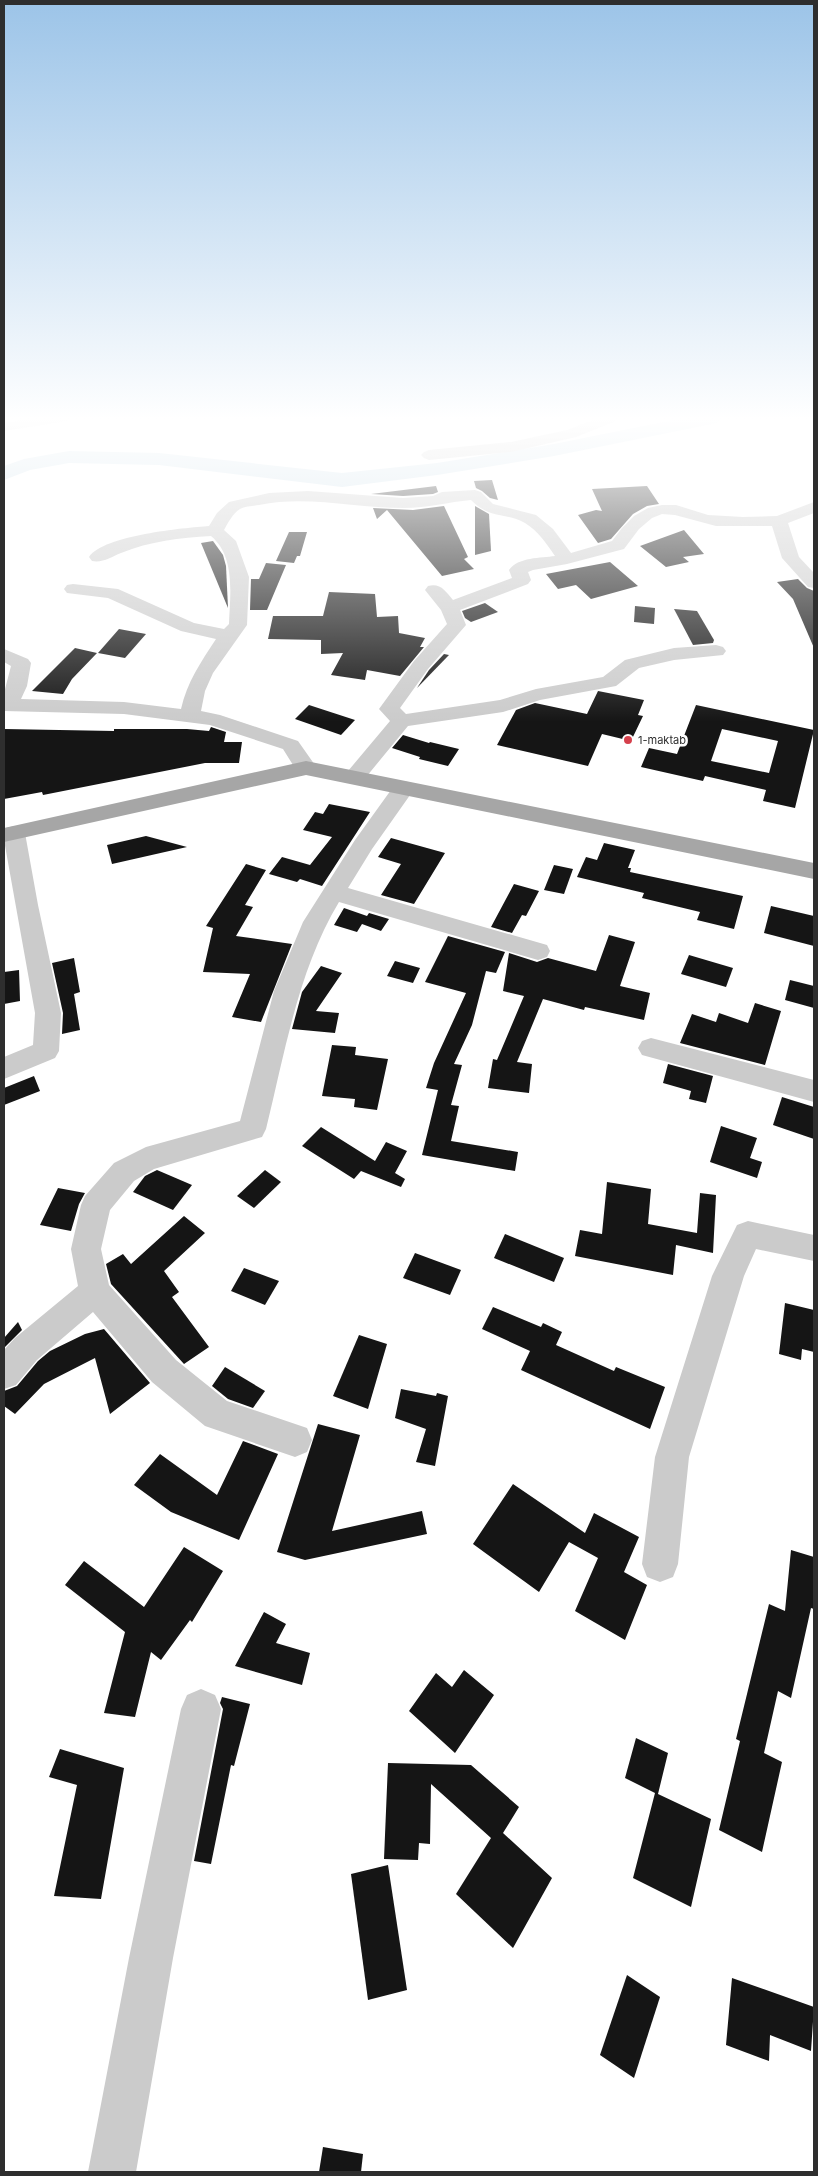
<svg xmlns="http://www.w3.org/2000/svg" width="818" height="2176" viewBox="0 0 818 2176" font-family="Inter,sans-serif">
	<style>
		.lines { fill: none; stroke-linecap: round; stroke-linejoin: round }
		.river { fill: #cadde8; fill-rule: evenodd }
		.building { fill: #151515; fill-rule: evenodd }
		.minor { fill: #cbcbcb; fill-rule: evenodd }
		.major { fill: #a6a6a6; fill-rule: evenodd }
		.poi-dot { fill: #d5404c; stroke: #fff; stroke-width: 2 }
		.labels { text-anchor: middle; stroke-width: 5; stroke-linejoin: round; paint-order: stroke }
		.far-poi-label { font-size: 11px; fill: #2e2e2e; stroke: #fff; text-anchor: start }
	</style>
	<rect width="100%" height="100%" fill="#fff"/>
	<g class="lines">
		<polygon class="river" points="683,418 722,418 719,422 712,424 554,456 437,475 342,487 159,465 69,463 30,470 4,480 4,466 24,459 69,451 159,453 342,473 437,463 554,444"/>
	</g>
	<g class="building">
		<polygon points="492,480 498,500 490,498 482,491 476,488 474,481"/>
		<polygon points="436,486 438,492 433,494 403,496 371,494"/>
		<polygon points="647,486 659,504 647,506 633,514 611,539 598,543 578,515 596,510 602,511 592,489"/>
		<polygon points="444,506 468,557 464,559 474,569 442,576 387,510 377,519 373,508 413,510"/>
		<polygon points="475,506 489,514 491,551 475,555"/>
		<polygon points="684,530 704,554 683,557 689,562 666,567 640,546"/>
		<polygon points="289,532 307,532 300,556 297,556 294,563 276,561"/>
		<polygon points="213,541 223,555 226,566 228,608 201,543"/>
		<polygon points="610,562 638,586 591,599 576,585 558,589 546,574"/>
		<polygon points="266,563 286,565 267,610 250,610 251,579 259,579"/>
		<polygon points="798,579 807,588 814,591 814,648 793,599 777,582"/>
		<polygon points="329,592 375,594 377,617 398,616 399,633 425,638 420,647 424,647 400,676 367,670 365,680 331,675 343,653 321,654 321,640 268,639 273,616 323,616"/>
		<polygon points="485,603 498,612 471,622 465,618 462,611"/>
		<polygon points="635,606 655,608 654,624 634,622"/>
		<polygon points="674,609 697,611 714,640 713,643 693,645"/>
		<polygon points="119,629 146,634 125,658 98,653"/>
		<polygon points="75,648 97,653 72,679 63,694 32,691"/>
		<polygon points="444,654 449,655 417,688 429,670"/>
		<polygon points="598,691 644,700 638,715 643,716 631,741 602,734 588,766 497,745 516,710 535,703 587,714"/>
		<polygon points="309,705 355,720 341,735 295,719"/>
		<path d="M696 705 814 730 795 808 763 801 766 790 705 776 703 781 641 767 649 748 677 754ZM722 729 778 741 769 773 711 761Z"/>
		<polygon points="211,727 226,732 224,742 242,742 239,763 205,763 43,795 42,792 4,799 4,729 114,731 114,729 187,729 209,731"/>
		<polygon points="403,735 429,743 430,742 459,749 448,766 419,759 420,757 392,748"/>
		<polygon points="329,804 370,812 322,886 300,879 297,882 269,874 282,857 310,865 332,837 303,830 315,812 323,814"/>
		<polygon points="146,836 187,847 112,864 107,845"/>
		<polygon points="391,838 445,853 414,904 381,895 401,864 378,857"/>
		<polygon points="604,843 635,850 628,868 631,868 630,872 743,896 734,929 697,920 700,912 642,898 644,893 577,877 586,857 597,860"/>
		<polygon points="246,864 266,870 245,905 253,907 236,936 292,944 261,1022 232,1017 250,974 203,972 213,928 206,926"/>
		<polygon points="554,865 573,869 564,894 544,890"/>
		<polygon points="514,884 539,891 526,916 522,915 512,933 491,927"/>
		<polygon points="771,906 814,916 814,946 764,933"/>
		<polygon points="344,908 367,916 369,913 389,919 381,931 362,924 357,932 334,925"/>
		<polygon points="609,935 635,942 620,986 650,993 644,1020 585,1007 584,1010 543,999 517,1062 532,1064 529,1093 488,1088 493,1059 497,1060 524,996 503,991 509,953 537,962 548,958 596,971"/>
		<polygon points="448,936 505,952 496,973 486,971 472,1025 454,1064 462,1065 451,1105 459,1106 451,1141 518,1152 515,1171 422,1155 438,1090 426,1088 434,1063 466,993 425,982"/>
		<polygon points="689,955 733,968 726,987 681,974"/>
		<polygon points="74,958 80,992 74,994 80,1030 62,1034 63,1013 52,963"/>
		<polygon points="395,961 420,968 413,983 387,976"/>
		<polygon points="321,966 342,973 316,1011 339,1013 335,1033 292,1029 302,992"/>
		<polygon points="19,970 20,1001 4,1004 4,972"/>
		<polygon points="790,980 814,986 814,1008 785,1000"/>
		<polygon points="755,1003 781,1011 765,1065 680,1043 692,1014 716,1022 719,1013 748,1023"/>
		<polygon points="332,1045 356,1047 355,1055 388,1059 377,1110 354,1107 355,1099 322,1096"/>
		<polygon points="668,1064 713,1076 706,1103 689,1099 691,1091 663,1083"/>
		<polygon points="34,1076 40,1091 4,1105 4,1088"/>
		<polygon points="782,1097 814,1107 814,1139 773,1125"/>
		<polygon points="721,1126 757,1138 750,1158 762,1162 757,1178 710,1162"/>
		<polygon points="321,1127 375,1161 386,1142 407,1151 395,1173 405,1179 401,1187 361,1171 354,1179 302,1146"/>
		<polygon points="157,1170 192,1185 173,1210 133,1192 145,1176"/>
		<polygon points="265,1170 281,1182 254,1208 237,1196"/>
		<polygon points="607,1182 651,1189 648,1224 697,1233 700,1193 716,1195 713,1253 676,1245 673,1275 575,1256 580,1230 602,1234"/>
		<polygon points="58,1188 85,1193 79,1204 71,1231 40,1225"/>
		<polygon points="184,1216 205,1233 164,1271 179,1292 172,1297 209,1347 184,1364 111,1284 106,1264 123,1254 131,1264"/>
		<polygon points="505,1234 564,1258 554,1282 494,1258"/>
		<polygon points="415,1253 461,1270 450,1295 403,1278"/>
		<polygon points="244,1268 279,1281 265,1305 231,1291"/>
		<polygon points="785,1303 814,1310 814,1352 802,1349 801,1360 779,1354"/>
		<polygon points="493,1307 541,1327 543,1323 562,1332 556,1345 614,1371 616,1367 665,1387 650,1429 521,1370 530,1351 482,1329"/>
		<polygon points="18,1322 22,1330 4,1348 4,1338"/>
		<polygon points="104,1329 150,1383 110,1414 95,1358 44,1384 15,1414 4,1406 4,1391 17,1386 38,1361 50,1351 85,1334"/>
		<polygon points="359,1335 387,1344 368,1409 333,1396"/>
		<polygon points="225,1367 265,1391 253,1408 228,1399 212,1386"/>
		<polygon points="401,1389 436,1396 437,1393 448,1396 435,1466 416,1462 426,1429 395,1418"/>
		<polygon points="318,1424 360,1435 332,1531 422,1511 427,1534 305,1560 277,1552"/>
		<polygon points="243,1441 278,1454 239,1540 171,1512 134,1485 160,1454 217,1495"/>
		<polygon points="513,1484 585,1533 594,1513 639,1537 624,1572 647,1585 625,1640 575,1611 598,1558 569,1542 539,1592 473,1544"/>
		<polygon points="184,1547 223,1571 192,1622 190,1620 161,1660 151,1652 135,1717 104,1713 125,1632 65,1585 84,1561 144,1607"/>
		<polygon points="791,1550 814,1557 814,1609 811,1608 791,1698 778,1691 764,1753 782,1762 762,1852 719,1830 740,1741 736,1739 769,1604 785,1611"/>
		<polygon points="264,1612 286,1624 276,1643 310,1653 302,1685 235,1666"/>
		<polygon points="464,1670 494,1695 455,1753 409,1711 436,1673 452,1687"/>
		<polygon points="222,1697 250,1704 234,1766 231,1765 211,1864 194,1861 223,1709 220,1703"/>
		<polygon points="636,1738 668,1753 658,1794 711,1819 691,1907 633,1878 655,1793 625,1778"/>
		<polygon points="60,1749 124,1768 101,1899 54,1896 77,1785 49,1777"/>
		<polygon points="388,1763 471,1765 519,1807 503,1833 552,1878 513,1948 456,1894 491,1838 431,1784 430,1844 419,1843 418,1860 384,1859"/>
		<polygon points="388,1865 407,1990 368,2000 351,1874"/>
		<polygon points="627,1975 660,1997 634,2078 600,2055"/>
		<polygon points="732,1978 814,2007 811,2051 770,2035 769,2061 726,2045"/>
		<polygon points="323,2147 363,2154 361,2172 319,2172"/>
	</g>
	<g class="lines">
		<g class="minor">
			<polygon points="34,418 68,418 66,421 61,422 4,431 4,423"/>
			<polygon points="598,418 618,418 616,421 576,437 511,452 429,460 424,458 421,455 424,452 429,450 511,442 567,430"/>
			<path d="M475 490 481 492 493 504 536 515 553 529 571 553 612 541 622 528 634 516 648 508 662 505H676L708 515 743 517 777 516 814 502V513L788 523 799 557 814 573V588L808 587 782 558 772 526H716L675 515 662 514 652 518 639 529 624 549 567 564 533 570 528 572 531 580 528 584 460 610 466 625 428 669 400 708 406 714 500 700 536 689 603 677 625 660 674 648 716 645 723 647 726 651 723 655 674 660 639 668 616 686 540 700 503 712 408 726 362 782 354 784 346 782 343 777 390 721 379 709 414 661 447 624 441 610 425 590 428 586C441 583 445 591 453 600L512 578 509 570C518 557 541 558 555 556 547 544 538 531 525 523 506 512 491 520 471 500 448 502 428 508 404 508 355 508 307 495 259 505 254 506 245 506 240 509 233 513 228 523 224 530L236 541 249 577 247 625 213 673 205 691 201 711 220 715 298 741 317 768 314 773 306 775 298 773 283 749 210 725 124 714 4 711V693L11 666 4 662V649L28 659 31 663 27 686 21 699 124 702 181 709C187 682 201 662 216 639L181 631 108 598 67 593 64 589 67 585 73 584 118 589 194 623 224 629 229 624C230 595 236 557 211 536 180 538 150 541 121 553 111 557 103 563 92 561L89 557C104 535 184 528 209 526L217 513 229 502 269 493 308 491 403 498 433 496 442 492Z"/>
			<path d="M404 781 412 783 415 788 372 849 348 888 547 945 550 951 547 957 538 960 339 902C298 970 285 1052 266 1129L262 1137 154 1169 134 1181 110 1210 101 1249 109 1285 176 1360 227 1401 307 1428 312 1440 307 1452 295 1457 205 1426 152 1382 93 1312 37 1360 16 1385 4 1389V1350L15 1338 78 1286 71 1249 81 1205 85 1196 114 1163 146 1147 240 1121 274 991 303 922 355 840 396 783Z"/>
			<polygon points="14,826 22,828 25,833 38,905 61,1013 59,1051 55,1058 4,1079 4,1057 33,1045 35,1013 4,840 4,831 6,828"/>
			<polygon points="651,1038 814,1080 814,1102 642,1055 638,1048 642,1041"/>
			<polygon points="748,1221 814,1235 814,1261 756,1249 744,1276 689,1457 678,1564 673,1577 660,1582 647,1577 642,1564 655,1457 712,1276 737,1225"/>
			<polygon points="201,1689 215,1695 221,1709 173,1958 136,2172 88,2172 129,1958 181,1709 187,1695"/>
		</g>
		<polygon class="major" points="306,761 814,863 814,879 306,775 4,842 4,828"/>
	</g>
	<linearGradient id="sky" x2="0" y2="1"><stop stop-color="#9cc4e8"/><stop offset="0.58" stop-color="#fff"/><stop offset="1" stop-color="#fff" stop-opacity="0"/></linearGradient>
	<rect width="818" height="722" fill="url(#sky)"/>
	<circle class="poi-dot" cx="628" cy="740" r="5"/>
	<g class="labels">
		<g class="far-poi-label">
			<text x="638" y="744">1-maktab</text>
		</g>
	</g>
	<rect width="818" height="2176" fill="none" stroke="#2e2e2e" stroke-width="10"/>
</svg>
